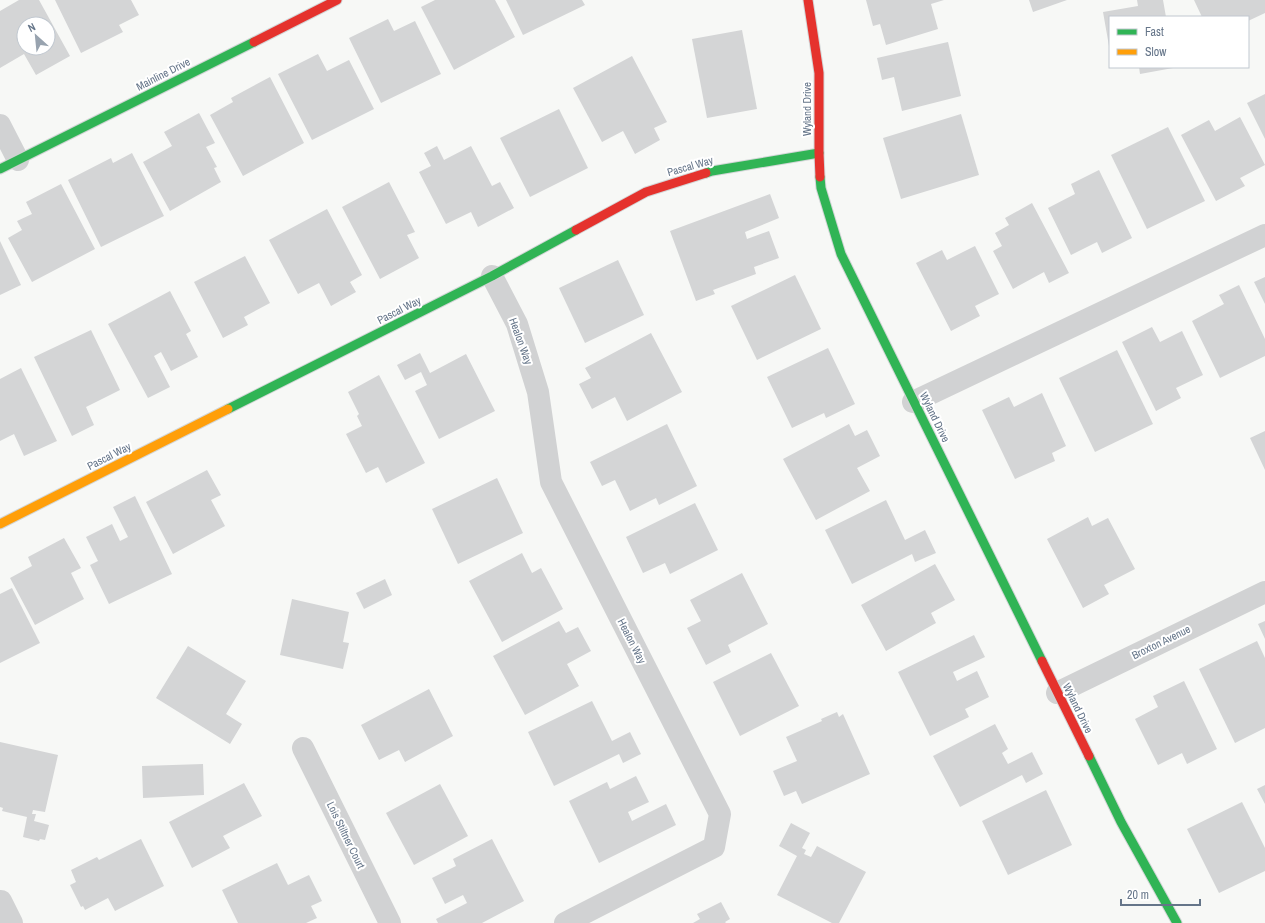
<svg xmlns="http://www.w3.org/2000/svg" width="1265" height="923" viewBox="0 0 1265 923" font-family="'Archivo Narrow',sans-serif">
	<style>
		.building { fill: #d4d5d6; fill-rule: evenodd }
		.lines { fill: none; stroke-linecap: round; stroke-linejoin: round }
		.fast-casing { stroke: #d3d6d7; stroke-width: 11 }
		.slow-casing { stroke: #d3d6d7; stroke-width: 11 }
		.jam-casing { stroke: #d3d6d7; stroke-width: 11 }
		.street { stroke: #d1d2d3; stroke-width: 22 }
		.fast { stroke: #30b455; stroke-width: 9 }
		.slow { stroke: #ff9f0a; stroke-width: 9 }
		.jam { stroke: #e5322d; stroke-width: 9 }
		.labels { text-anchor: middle; stroke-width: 4; stroke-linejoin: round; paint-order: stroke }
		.street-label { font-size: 11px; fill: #657589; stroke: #fff }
	</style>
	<rect width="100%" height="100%" fill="#f7f8f6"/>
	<g class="building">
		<path d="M19 0H39L70 56 36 75 24 54 0 68V11ZM24 24H48V48H24Z"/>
		<polygon points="55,0 131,0 139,15 119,25 123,32 81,53"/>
		<polygon points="435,0 495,0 515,37 454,70 421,7"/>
		<polygon points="506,0 582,0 585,5 523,35"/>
		<polygon points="866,0 944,0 931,4 938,29 886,45 880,24 873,26"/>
		<polygon points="1029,0 1067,0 1033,12"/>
		<polygon points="1137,0 1163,0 1166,17 1110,17 1109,46 1103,12 1138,6"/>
		<polygon points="1194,0 1265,0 1265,13 1248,21 1248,17 1202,17"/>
		<polygon points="388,19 394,31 415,21 441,74 381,103 349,38"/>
		<polygon points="742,30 757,109 707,118 692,39"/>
		<polygon points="948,42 961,96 902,111 894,77 882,80 877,58"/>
		<polygon points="318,54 327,71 349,60 374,109 312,140 278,74"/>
		<polygon points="632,56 667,122 654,128 660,140 635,154 623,131 602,142 573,88"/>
		<polygon points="1139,67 1173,67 1173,68 1140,74"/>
		<polygon points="270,77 304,143 243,176 210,115 233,102 231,98"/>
		<polygon points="1265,94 1265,139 1247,103"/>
		<polygon points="559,109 588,168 530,197 500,138"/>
		<polygon points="199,113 215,143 206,147 217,167 214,168 221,182 170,211 143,162 172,146 164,132"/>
		<polygon points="961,114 979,175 901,199 883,138"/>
		<polygon points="1240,117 1265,165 1240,178 1245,186 1216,201 1181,135 1209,120 1215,131"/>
		<polygon points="1168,127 1205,201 1147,229 1111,155"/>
		<polygon points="437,146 444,160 471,146 492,186 500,182 514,208 478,227 471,212 446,224 419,172 431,166 424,153"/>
		<polygon points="132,153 164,216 101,247 68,180 111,158 113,163"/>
		<polygon points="1099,170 1132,238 1102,253 1097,242 1071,255 1048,208 1075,194 1071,184"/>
		<polygon points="389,182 415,232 407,235 419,258 380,279 342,207"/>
		<polygon points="61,184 95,249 32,282 8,238 22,230 17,221 32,214 26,202"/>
		<polygon points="770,194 779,218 745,232 747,239 769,231 779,258 754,267 756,274 713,290 715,294 696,301 670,231"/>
		<polygon points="1032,203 1069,273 1049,283 1044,272 1013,289 993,251 1002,246 995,233 1009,225 1005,218"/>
		<polygon points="327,209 362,275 350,282 356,292 331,306 319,283 298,294 269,240"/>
		<polygon points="0,241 21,285 0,295"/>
		<polygon points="975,246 999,294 975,306 980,316 951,331 916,263 942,250 947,260"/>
		<polygon points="245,256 270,303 244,317 248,325 223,338 194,282"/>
		<polygon points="618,260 644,315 585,343 559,288"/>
		<polygon points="795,275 821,329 757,360 731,306"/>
		<polygon points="1265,277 1265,304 1254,282"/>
		<polygon points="1239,285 1265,339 1265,356 1220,378 1192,321 1224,304 1219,295"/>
		<polygon points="170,291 191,331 186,334 198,357 171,371 161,352 154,356 170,387 148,398 108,324"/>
		<polygon points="1152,327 1160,342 1182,331 1203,375 1176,388 1181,398 1156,411 1122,342"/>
		<polygon points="91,330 120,390 86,407 94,425 72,436 34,357"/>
		<polygon points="651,333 682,392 627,421 615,397 592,409 579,384 591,378 585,368"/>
		<polygon points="828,348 855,404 826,418 824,413 792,428 767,377"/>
		<polygon points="1117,350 1153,424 1095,452 1059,378"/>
		<polygon points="420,353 430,373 466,354 495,411 439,439 415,391 427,385 421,372 405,380 397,365"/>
		<polygon points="21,368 57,441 24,456 14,434 0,441 0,379"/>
		<polygon points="379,375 425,463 386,483 378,467 366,473 346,434 362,426 357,416 359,414 348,392"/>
		<polygon points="1042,393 1066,446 1052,453 1055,461 1015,479 982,410 1009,397 1014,407"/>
		<polygon points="667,424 697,486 659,505 656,498 630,511 615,480 602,486 590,462"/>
		<polygon points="849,424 855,436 867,430 880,456 857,468 870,491 816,520 783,459"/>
		<polygon points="1265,431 1265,470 1250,438"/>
		<polygon points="207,470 221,495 211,500 225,526 173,554 146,502"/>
		<polygon points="497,478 523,533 458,564 432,509"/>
		<polygon points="135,496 172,574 109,604 90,565 98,561 86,537 112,524 120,541 128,537 113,507"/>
		<polygon points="886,500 905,540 925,530 936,553 915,562 912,554 852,584 825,530"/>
		<polygon points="695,503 718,550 670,574 665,563 643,573 626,537"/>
		<polygon points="1088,517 1092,526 1108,518 1135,569 1104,585 1109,594 1083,608 1047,539"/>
		<polygon points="64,538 81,568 71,573 84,599 35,625 10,578 32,566 28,557"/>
		<polygon points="522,553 532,573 541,568 563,609 502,642 469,581"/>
		<polygon points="935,564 955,600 931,613 936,623 886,651 861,605"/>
		<polygon points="742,573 768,624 728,645 731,652 706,665 687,628 701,621 690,600"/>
		<polygon points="385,579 392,595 364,609 356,593"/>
		<polygon points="12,588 40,643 0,663 0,594"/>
		<polygon points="292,599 349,612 343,642 349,643 343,669 280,655"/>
		<polygon points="559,621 566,633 578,627 591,651 567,664 579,686 525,715 493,656"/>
		<polygon points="1265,621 1265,639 1258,624"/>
		<polygon points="974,635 985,657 953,672 957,681 977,671 989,697 965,709 969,717 930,736 898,672"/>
		<polygon points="1257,641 1265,658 1265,728 1235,743 1199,669"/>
		<polygon points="188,646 246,681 226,714 242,724 230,744 156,698"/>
		<polygon points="771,653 799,706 740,736 713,682"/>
		<polygon points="1184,681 1217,749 1187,764 1182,753 1158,765 1135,719 1158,707 1153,696"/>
		<polygon points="429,689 453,736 405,762 399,750 379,760 361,725"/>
		<polygon points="592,701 612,741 630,732 641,754 623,763 619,754 554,786 528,732"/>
		<polygon points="837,712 839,717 843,714 870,774 802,804 796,791 784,796 773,771 797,761 786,737 822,721 821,719"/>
		<polygon points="995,724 1008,749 1002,753 1008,764 1032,752 1043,774 1026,783 1022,775 960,807 933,756"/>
		<polygon points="0,742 58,755 45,812 33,810 32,814 36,814 34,821 49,825 45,840 40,839 39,841 23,837 27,817 2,811 3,808 0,807"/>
		<polygon points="203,764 204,795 143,798 142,766"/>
		<polygon points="636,776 649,802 628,812 632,821 666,804 676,825 599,863 569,801 607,782 610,789"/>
		<polygon points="244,783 262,816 223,836 230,848 192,868 169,822"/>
		<polygon points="440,784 468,836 414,865 386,813"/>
		<polygon points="1265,785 1265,804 1257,789"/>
		<polygon points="1046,790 1072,845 1008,875 982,821"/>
		<polygon points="1242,802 1265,848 1265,871 1219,893 1187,829"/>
		<polygon points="791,823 810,833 802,848 806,850 804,854 811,857 817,846 866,872 839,923 832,923 777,895 797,856 779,846"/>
		<polygon points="141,839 164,886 115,911 108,898 85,910 83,906 81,907 70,885 76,882 71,870 97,857 99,860"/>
		<polygon points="492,839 524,901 482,923 438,923 436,919 467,903 463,895 445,904 432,878 456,866 453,859"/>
		<polygon points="277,863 288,885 309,875 322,901 311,906 317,918 306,923 238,923 222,890"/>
		<polygon points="721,902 730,919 725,922 726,923 693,923 700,919 697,914"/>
	</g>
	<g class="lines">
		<defs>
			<g id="fast">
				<polyline points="0,169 254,42"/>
				<polyline points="706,173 712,171 819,153"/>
				<polyline points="820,177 821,188 841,254 1042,661"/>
				<polyline points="228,409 492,276 576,230"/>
				<polyline points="1089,756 1121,822 1177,923"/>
			</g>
			<polyline id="slow" points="0,524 228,409"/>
			<g id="jam">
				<polyline points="808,0 819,73 819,153 820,177"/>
				<polyline points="254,42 337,0"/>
				<polyline points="576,230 646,192 706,173"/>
				<polyline points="1042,661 1089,756"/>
			</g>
		</defs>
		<use href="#fast" class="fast-casing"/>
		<use href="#slow" class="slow-casing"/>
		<use href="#jam" class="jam-casing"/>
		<g class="street">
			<polyline points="0,125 18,160"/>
			<polyline points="492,276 517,324 538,392 551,482 720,814 714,847 565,923"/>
			<polyline points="913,402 1265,235"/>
			<polyline points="1057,693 1265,592"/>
			<polyline points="303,748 390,923"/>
			<polyline points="1,901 12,923"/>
		</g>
		<use href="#fast" class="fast"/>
		<use href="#slow" class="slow"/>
		<use href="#jam" class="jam"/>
	</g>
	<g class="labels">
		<g class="street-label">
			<text transform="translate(163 74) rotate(-27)" y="4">Mainline Drive</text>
			<text transform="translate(807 109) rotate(-90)" y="4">Wyland Drive</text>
			<text transform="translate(690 166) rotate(-16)" y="4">Pascal Way</text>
			<text transform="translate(399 310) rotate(-27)" y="4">Pascal Way</text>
			<text transform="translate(521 341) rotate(70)" y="4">Healon Way</text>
			<text transform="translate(935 417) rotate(64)" y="4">Wyland Drive</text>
			<text transform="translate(109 456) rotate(-27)" y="4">Pascal Way</text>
			<text transform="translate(632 641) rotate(63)" y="4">Healon Way</text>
			<text transform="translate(1161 642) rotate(-26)" y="4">Broxton Avenue</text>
			<text transform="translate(1078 708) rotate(64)" y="4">Wyland Drive</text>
			<text transform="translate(346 835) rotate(64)" y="4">Lois Stiltner Court</text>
		</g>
	</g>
	<rect x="1109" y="16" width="140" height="52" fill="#ffffff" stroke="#c1c8d0"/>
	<rect x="1117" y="29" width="20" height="6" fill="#30b455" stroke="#c1c8d0"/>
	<text x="1145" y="36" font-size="12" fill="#657589">Fast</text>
	<rect x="1117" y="49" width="20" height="6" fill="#ff9f0a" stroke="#c1c8d0"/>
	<text x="1145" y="56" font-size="12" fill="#657589">Slow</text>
	<g transform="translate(36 36) rotate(333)"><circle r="19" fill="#ffffff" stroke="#c1c8d0"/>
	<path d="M0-3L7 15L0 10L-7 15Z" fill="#98a3af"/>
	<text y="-6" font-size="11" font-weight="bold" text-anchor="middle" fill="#657589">N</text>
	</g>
	<path d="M1121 899v6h79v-6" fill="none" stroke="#657589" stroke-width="2"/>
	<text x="1127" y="899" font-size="12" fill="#657589" stroke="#ffffff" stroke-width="3" paint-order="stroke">20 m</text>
</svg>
